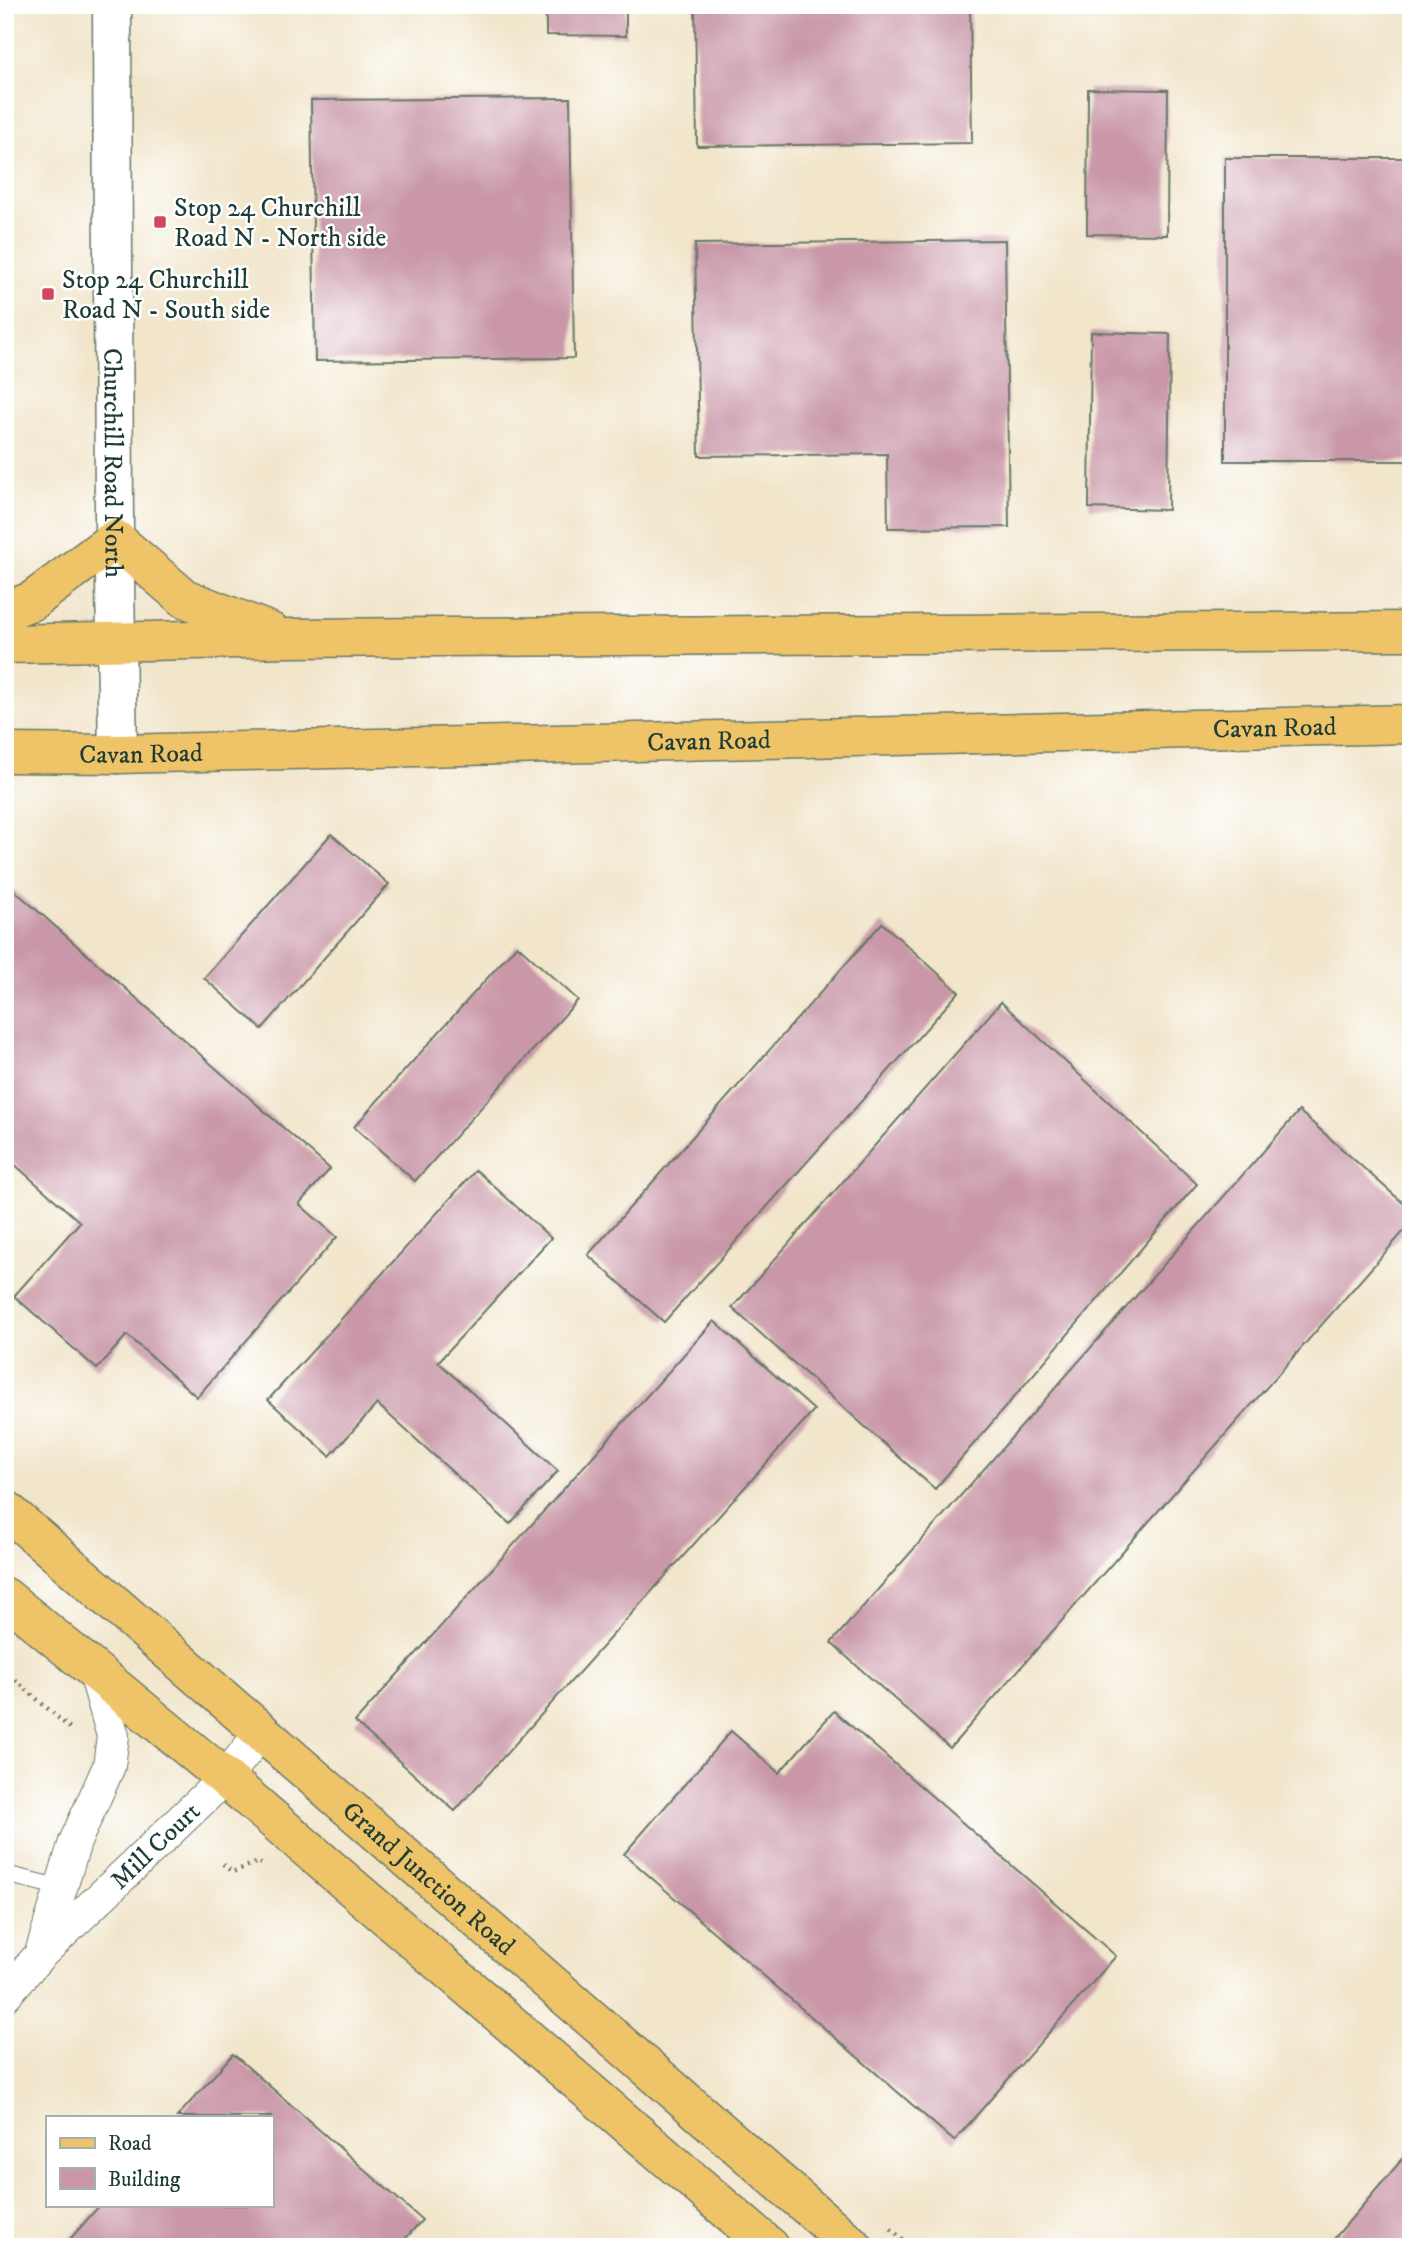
<svg xmlns="http://www.w3.org/2000/svg" width="1416" height="2252" viewBox="0 0 1416 2252" font-family="'IM FELL DW Pica',serif">
	<style>
		.building { fill: #c997a7 }
		.lines { fill: none; stroke-linecap: round; stroke-linejoin: round }
		.service-casing { stroke: #687868; stroke-width: 18 }
		.minor-casing { stroke: #687868; stroke-width: 34 }
		.tertiary-casing { stroke: #687868; stroke-width: 41 }
		.primary-casing { stroke: #687868; stroke-width: 41 }
		.trunk-casing { stroke: #687868; stroke-width: 41 }
		.path { stroke: #687868; stroke-width: 4.5; stroke-dasharray: 2 5; stroke-linecap: butt }
		.service { stroke: #fff; stroke-width: 16 }
		.minor { stroke: #fff; stroke-width: 32 }
		.tertiary { stroke: #fff; stroke-width: 38 }
		.primary { stroke: #efc469; stroke-width: 38 }
		.trunk { stroke: #efc469; stroke-width: 38 }
		.poi-dot { fill: #d1495b; stroke: #fff; stroke-width: 2.5 }
		.labels { text-anchor: middle; stroke-width: 5; stroke-linejoin: round; paint-order: stroke }
		.poi-label { font-size: 26px; fill: #1f3d34; stroke: #fff; text-anchor: start }
		.street-label { font-size: 26px; fill: #1f3d34; stroke: #fff }
	</style>
	<rect width="100%" height="100%" fill="#fff"/>
	<filter id="ink" filterUnits="userSpaceOnUse"><feTurbulence type="fractalNoise" baseFrequency=".0143" numOctaves="2"/><feDisplacementMap in="SourceGraphic" scale="14" xChannelSelector="R" yChannelSelector="G"/><feConvolveMatrix kernelMatrix="1 2 1 2 8 2 1 2 1" color-interpolation-filters="sRGB"/></filter>
	<filter id="wash" filterUnits="userSpaceOnUse"><feTurbulence type="fractalNoise" baseFrequency=".00686" numOctaves="4" result="noise"/><feDisplacementMap in="SourceGraphic" scale="28" xChannelSelector="R" yChannelSelector="G"/><feGaussianBlur stdDeviation="1.57" result="paint"/><feColorMatrix in="noise" values="0 0 0 0 0 0 0 0 0 0 0 0 0 0 0 0 0 1.4 0 .05"/><feComposite in="paint" operator="in"/></filter>
	<g filter="url(#wash)">
		<rect width="100%" height="100%" fill="#f1e5ca"/>
		<g id="blocks">
			<g class="building">
				<polygon points="546,5 626,5 626,36 546,35"/>
				<polygon points="695,5 970,5 972,143 697,146"/>
				<polygon points="1088,89 1168,90 1167,235 1087,234"/>
				<polygon points="570,98 574,358 315,361 311,100"/>
				<rect x="1225" y="158" width="183" height="303"/>
				<polygon points="1005,240 1009,527 888,528 887,454 699,456 695,244"/>
				<polygon points="1091,332 1170,334 1168,510 1089,508"/>
				<polygon points="331,834 389,884 262,1029 204,978"/>
				<polygon points="5,882 330,1169 299,1204 337,1237 197,1397 127,1335 97,1369 14,1296 80,1222 5,1156"/>
				<polygon points="882,923 959,992 664,1322 588,1255"/>
				<polygon points="517,945 578,1000 415,1181 354,1127"/>
				<polygon points="1001,1002 1197,1184 935,1489 732,1308"/>
				<polygon points="1299,1111 1411,1210 1411,1223 950,1748 831,1643"/>
				<polygon points="476,1170 551,1238 438,1362 558,1471 510,1524 377,1404 330,1456 268,1400"/>
				<polygon points="714,1321 814,1410 455,1811 355,1722"/>
				<polygon points="834,1711 1116,1956 954,2141 624,1854 731,1731 779,1773"/>
				<polygon points="233,2054 422,2220 398,2247 63,2247 100,2205 271,2205 271,2117 177,2117"/>
				<polygon points="1411,2149 1411,2247 1327,2247"/>
			</g>
		</g>
	</g>
	<g filter="url(#ink)">
		<use href="#blocks" fill-opacity="0" stroke="#687868" stroke-width="2"/>
		<g class="lines">
			<defs>
				<polyline id="service" points="5,1874 62,1888"/>
				<g id="minor">
					<polyline points="42,1950 75,1842 109,1766 113,1736 94,1669"/>
					<path id="s1" d="M5 1995 40 1955 225 1778 263 1730"/>
				</g>
				<g id="tertiary">
					<path id="s2" d="M112 5 114 524 118 754"/>
				</g>
				<g id="primary">
					<polyline points="5,611 32,601 115,539 184,598 271,632"/>
					<polyline points="5,644 288,638 1411,631"/>
					<path id="s3" d="M5 753 118 754 1411 724"/>
				</g>
				<g id="trunk">
					<path id="s4" d="M5 1509 854 2247"/>
					<polyline points="5,1597 225,1778 770,2247"/>
				</g>
			</defs>
			<use href="#service" class="service-casing"/>
			<use href="#minor" class="minor-casing"/>
			<use href="#tertiary" class="tertiary-casing"/>
			<use href="#primary" class="primary-casing"/>
			<use href="#trunk" class="trunk-casing"/>
			<g class="path">
				<polyline points="5,1463 13,1470"/>
				<polyline points="5,1671 72,1730"/>
				<polyline points="223,1864 232,1872 258,1862 261,1864"/>
				<polyline points="891,2229 911,2247"/>
			</g>
			<use href="#service" class="service"/>
			<use href="#minor" class="minor"/>
			<use href="#tertiary" class="tertiary"/>
			<use href="#primary" class="primary"/>
			<use href="#trunk" class="trunk"/>
		</g>
	</g>
	<g class="poi-dot">
		<rect x="153" y="215" width="14" height="14" rx="3.5"/>
		<rect x="41" y="287" width="14" height="14" rx="3.5"/>
	</g>
	<g class="labels">
		<g class="poi-label">
			<text x="174" y="216">Stop 24 Churchill<tspan x="174" dy="30">Road N - North side</tspan></text>
			<text x="62" y="288">Stop 24 Churchill<tspan x="62" dy="30">Road N - South side</tspan></text>
		</g>
		<g class="street-label">
			<text dy="9" stroke="none"><textPath href="#s2" startOffset="458">Churchill Road North</textPath></text>
			<text dy="9" stroke="none"><textPath href="#s3" startOffset="1270">Cavan Road</textPath></text>
			<text dy="9" stroke="none"><textPath href="#s3" startOffset="704">Cavan Road</textPath></text>
			<text dy="9" stroke="none"><textPath href="#s3" startOffset="136">Cavan Road</textPath></text>
			<text dy="9" stroke="none"><textPath href="#s1" startOffset="212">Mill Court</textPath></text>
			<text dy="9" stroke="none"><textPath href="#s4" startOffset="562">Grand Junction Road</textPath></text>
		</g>
	</g>
	<rect width="1416" height="2252" fill="none" stroke="#fff" stroke-width="28"/>
	<rect x="46" y="2116" width="228" height="91" fill="#ffffff" stroke="#a5b1ae" stroke-width="2"/>
	<rect x="60" y="2138" width="35" height="10" fill="#efc469" stroke="#a5b1ae" stroke-width="2"/>
	<text x="108" y="2150" font-size="21" fill="#1f3d34">Road</text>
	<rect x="60" y="2168" width="35" height="21" fill="#c997a7" stroke="#a5b1ae" stroke-width="2"/>
	<text x="108" y="2186" font-size="21" fill="#1f3d34">Building</text>
</svg>
